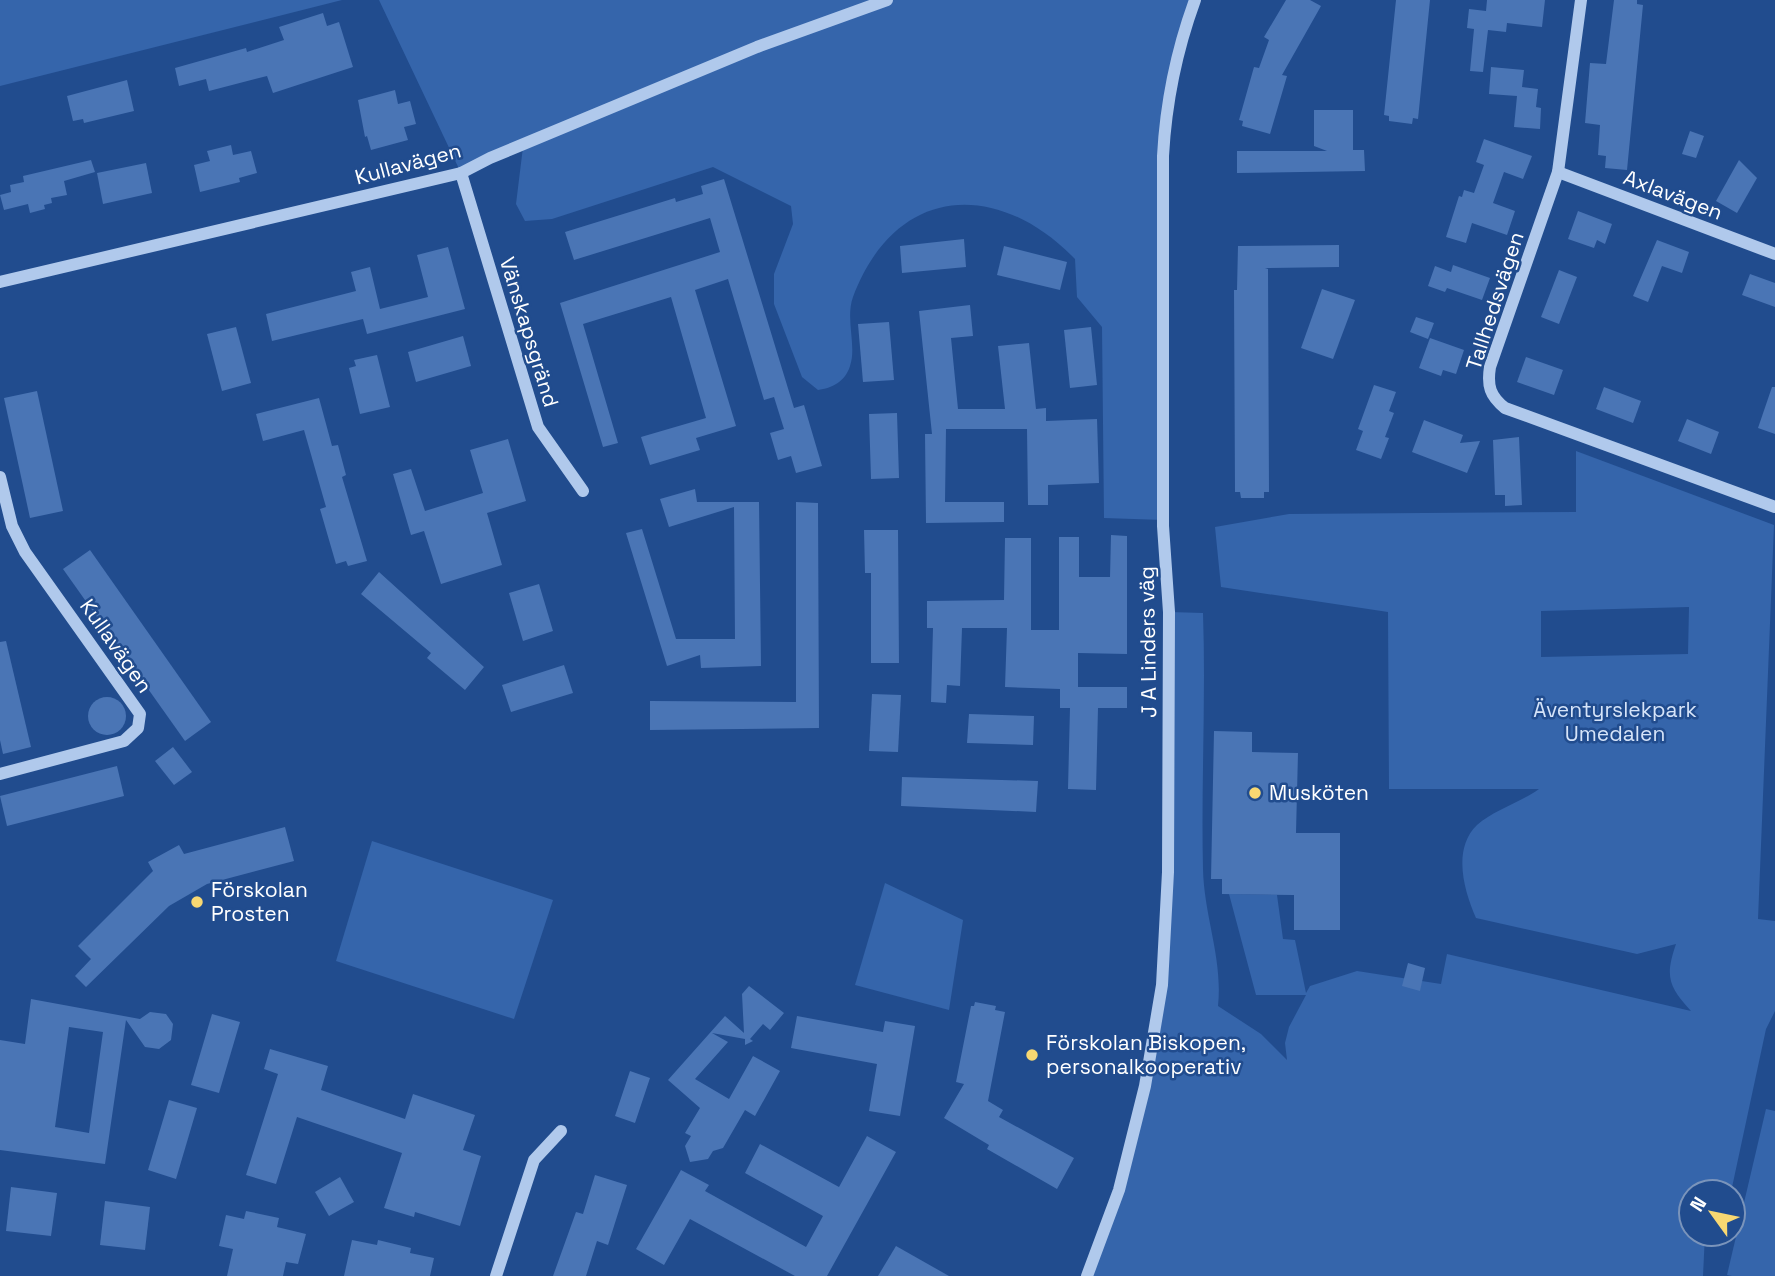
<svg xmlns="http://www.w3.org/2000/svg" width="1775" height="1276" viewBox="0 0 1775 1276" font-family="'Space Grotesk',sans-serif">
	<style>
		.green { fill: #3565ab; fill-rule: evenodd }
		.building { fill: #4a75b5; fill-rule: evenodd }
		.lines { fill: none; stroke-linecap: round; stroke-linejoin: round }
		.minor { stroke: #b0c9ec; stroke-width: 12 }
		.poi-dot { fill: #f8d872; stroke: #214c8e; stroke-width: 2.5 }
		.labels { text-anchor: middle; stroke-width: 5; stroke-linejoin: round; paint-order: stroke }
		.street-label { font-size: 21px; fill: #fff; stroke: #214c8e }
		.park-label { font-size: 21px; fill: #d6e4f9; stroke: #214c8e }
		.poi-label { font-size: 21px; fill: #fff; stroke: #214c8e; text-anchor: start }
	</style>
	<rect width="100%" height="100%" fill="#214c8e"/>
	<g class="green">
		<polygon points="0,0 342,0 0,86"/>
		<path d="M379 0H1195L1166 102 1163 520 1104 518 1102 327 1077 297 1075 259C996 178 895 185 853 297 845 319 857 346 850 366 845 382 832 388 818 390L802 377 774 304V274L793 224 791 206 713 167 552 219 525 221 516 204 523 147 461 173Z"/>
		<path d="M1576 451 1774 525 1758 919 1775 921V1011L1766 1029 1731 1192H1691V1234H1705L1703 1276H1087L1119 1190 1162 985 1169 612 1203 613C1206 699 1201 784 1203 869 1204 916 1223 959 1218 1006L1261 1034 1287 1060 1285 1043 1289 1027 1306 995H1256L1229 894 1277 895 1283 939 1295 940 1306 993 1310 986 1357 971 1441 984 1447 954 1691 1011C1668 986 1665 976 1676 944L1637 954 1476 918C1464 891 1452 849 1477 825 1494 810 1521 802 1539 789H1389L1388 612 1221 587 1215 527 1289 514 1576 512ZM1689 607 1688 654 1541 657V611Z"/>
		<polygon points="372,841 553,900 514,1019 336,961"/>
		<polygon points="885,883 963,920 949,1010 855,985"/>
		<polygon points="1766,1109 1775,1111 1775,1276 1732,1276 1727,1275"/>
	</g>
	<g class="building">
		<polygon points="1286,0 1310,0 1321,6 1282,75 1287,76 1270,134 1242,126 1243,121 1239,120 1254,67 1259,68 1269,40 1264,37"/>
		<polygon points="1396,0 1430,0 1418,119 1413,118 1412,124 1389,121 1389,116 1384,115"/>
		<polygon points="1487,0 1545,0 1542,27 1507,23 1506,32 1488,30 1483,72 1470,71 1474,29 1467,28 1469,9 1486,11"/>
		<polygon points="1614,0 1637,0 1637,4 1643,5 1627,170 1605,168 1606,156 1598,155 1600,125 1585,123 1590,63 1606,64"/>
		<polygon points="323,13 327,26 339,22 353,67 273,93 267,76 209,91 206,79 179,86 175,68 246,48 247,52 284,40 279,27"/>
		<polygon points="1491,67 1524,70 1522,87 1538,89 1536,107 1541,108 1540,129 1514,127 1517,96 1489,94"/>
		<polygon points="127,80 134,111 84,123 83,119 73,121 67,96"/>
		<polygon points="395,90 398,104 410,101 416,124 404,127 408,140 371,150 367,136 365,137 358,100"/>
		<polygon points="1314,110 1353,110 1353,150 1364,150 1365,171 1237,173 1237,151 1327,151 1314,146"/>
		<polygon points="1690,131 1704,136 1696,158 1682,154"/>
		<polygon points="1484,139 1532,156 1523,179 1504,172 1493,203 1515,211 1507,235 1472,223 1466,243 1446,237 1459,196 1462,197 1464,190 1474,193 1484,165 1476,162"/>
		<polygon points="231,145 233,155 251,151 257,173 239,178 240,182 200,192 194,165 210,161 207,151"/>
		<polygon points="91,160 95,172 64,181 67,195 51,198 52,203 44,205 45,209 30,213 28,204 4,210 0,195 11,192 10,185 24,182 23,176"/>
		<polygon points="1739,160 1757,178 1737,213 1716,201"/>
		<polygon points="146,163 152,193 103,204 97,173"/>
		<polygon points="724,179 794,408 804,405 822,466 796,473 791,456 778,460 770,433 784,429 774,397 764,400 728,279 695,290 736,426 696,438 700,450 650,465 641,437 706,418 671,297 583,324 618,443 603,447 560,303 720,252 710,218 574,260 565,232 675,198 676,202 703,194 701,186"/>
		<polygon points="1578,211 1612,224 1605,244 1597,240 1594,248 1568,239"/>
		<polygon points="964,239 966,267 902,273 900,246"/>
		<polygon points="1657,240 1689,252 1682,273 1662,266 1648,302 1633,296"/>
		<polygon points="1339,245 1339,267 1265,268 1268,269 1269,492 1264,492 1264,498 1241,498 1240,492 1235,492 1234,290 1237,290 1238,246"/>
		<polygon points="1004,246 1067,262 1060,290 997,275"/>
		<polygon points="448,247 465,309 367,334 363,319 272,341 266,314 356,291 351,272 370,267 380,309 428,297 417,255"/>
		<polygon points="1453,265 1490,278 1482,300 1447,288 1445,292 1428,286 1435,266 1451,272"/>
		<polygon points="1559,270 1577,277 1559,324 1541,317"/>
		<polygon points="1750,274 1775,283 1775,307 1742,295"/>
		<polygon points="1322,289 1355,300 1333,359 1301,348"/>
		<polygon points="970,305 973,336 951,338 958,409 1005,409 998,346 1029,343 1036,409 1046,408 1046,421 1097,419 1099,483 1048,485 1048,505 1028,505 1027,429 946,429 945,502 1004,502 1004,522 926,523 925,434 932,434 919,311"/>
		<polygon points="1416,317 1434,323 1428,339 1410,332"/>
		<polygon points="889,322 894,380 863,382 858,324"/>
		<polygon points="236,327 251,383 222,391 207,334"/>
		<polygon points="1091,327 1097,385 1070,388 1064,330"/>
		<polygon points="463,336 471,366 416,382 408,352"/>
		<polygon points="1430,338 1464,350 1456,374 1443,370 1441,376 1419,368"/>
		<polygon points="377,355 390,407 360,414 349,368 356,366 354,360"/>
		<polygon points="1526,357 1563,370 1554,395 1517,382"/>
		<polygon points="1374,385 1396,392 1389,411 1394,413 1385,437 1389,438 1381,459 1356,450 1363,431 1358,429"/>
		<polygon points="1604,387 1641,401 1633,423 1596,409"/>
		<polygon points="1772,387 1775,387 1775,434 1758,428"/>
		<polygon points="37,391 63,511 30,518 4,398"/>
		<polygon points="319,398 332,446 338,445 346,475 342,477 367,561 348,566 346,561 336,564 320,509 326,507 304,430 263,441 256,414"/>
		<polygon points="897,413 899,478 871,479 869,414"/>
		<polygon points="1687,419 1719,432 1711,454 1678,441"/>
		<polygon points="1424,420 1463,435 1460,443 1480,441 1467,473 1412,452"/>
		<polygon points="1519,437 1522,505 1505,506 1505,495 1495,495 1493,440"/>
		<polygon points="508,439 526,501 487,513 502,565 441,584 424,531 411,535 393,474 411,469 425,511 483,493 470,450"/>
		<polygon points="695,489 697,502 759,502 761,666 701,668 700,655 667,666 626,533 642,529 676,639 735,639 734,507 669,527 660,499"/>
		<polygon points="796,502 818,503 819,728 650,730 650,701 796,702"/>
		<polygon points="864,530 898,530 899,663 871,663 871,573 865,573"/>
		<polygon points="1111,535 1127,536 1127,654 1078,653 1078,687 1127,687 1127,708 1098,708 1096,790 1068,789 1070,708 1060,708 1060,689 1005,687 1007,628 962,628 960,686 947,685 946,703 931,702 933,628 927,628 927,601 1004,600 1005,538 1031,538 1031,630 1059,630 1059,537 1079,537 1079,577 1110,577"/>
		<polygon points="90,550 211,722 185,741 63,569"/>
		<polygon points="379,572 484,667 465,690 427,658 431,653 361,594"/>
		<polygon points="539,584 553,631 523,641 509,593"/>
		<polygon points="6,641 31,747 3,754 0,740 0,642"/>
		<polygon points="564,665 573,693 511,712 502,685"/>
		<polygon points="872,694 901,695 898,752 869,751"/>
		<circle cx="107" cy="716" r="19"/>
		<polygon points="969,714 1034,716 1033,745 967,743"/>
		<polygon points="1214,731 1252,732 1252,752 1298,753 1296,833 1340,833 1340,930 1294,930 1294,895 1222,894 1222,879 1211,879"/>
		<polygon points="173,747 192,772 174,785 155,761"/>
		<polygon points="117,766 124,796 7,826 0,796"/>
		<polygon points="902,777 1038,781 1036,812 901,806"/>
		<polygon points="285,827 294,861 207,884 169,906 86,987 75,976 91,959 78,946 153,871 148,862 179,845 184,854"/>
		<polygon points="1408,963 1425,968 1420,991 1402,986"/>
		<polygon points="749,986 784,1013 770,1030 763,1024 750,1039 753,1041 745,1045 745,1039 712,1033 728,1042 695,1079 729,1099 753,1056 780,1071 755,1116 745,1110 723,1148 713,1151 708,1159 690,1162 685,1146 691,1136 685,1133 700,1108 668,1080 725,1016 744,1033 742,994"/>
		<path d="M31 999 140 1019 150 1012 166 1014 173 1024 171 1040 159 1049 145 1047 126 1020 105 1164 0 1150V1040L25 1044ZM69 1027 103 1032 89 1133 55 1127Z"/>
		<polygon points="975,1002 996,1006 995,1010 1005,1012 988,1101 1003,1110 999,1117 1074,1158 1057,1189 987,1149 989,1145 944,1118 964,1084 956,1082 971,1006 974,1006"/>
		<polygon points="212,1014 240,1022 219,1093 191,1085"/>
		<polygon points="797,1016 883,1032 885,1021 915,1026 900,1116 869,1111 877,1064 791,1048"/>
		<polygon points="270,1049 328,1066 321,1090 405,1119 413,1094 475,1115 463,1150 481,1156 460,1226 415,1212 414,1217 384,1208 402,1153 297,1117 276,1184 246,1175 278,1074 264,1069"/>
		<polygon points="630,1071 650,1078 635,1123 615,1116"/>
		<polygon points="169,1100 197,1108 176,1179 148,1170"/>
		<polygon points="867,1136 896,1152 827,1276 795,1276 690,1219 664,1265 636,1249 681,1170 709,1185 705,1191 806,1247 823,1216 745,1173 760,1144 839,1187"/>
		<polygon points="595,1175 627,1185 608,1245 597,1241 586,1276 553,1276 576,1212 583,1214"/>
		<polygon points="340,1177 354,1202 329,1216 315,1192"/>
		<polygon points="11,1187 57,1193 51,1236 6,1231"/>
		<polygon points="105,1201 150,1207 145,1250 100,1245"/>
		<polygon points="246,1211 279,1218 277,1227 306,1234 298,1264 286,1262 283,1276 227,1276 233,1249 219,1246 226,1215 244,1219"/>
		<polygon points="352,1240 377,1245 378,1240 411,1248 410,1253 434,1258 430,1276 344,1276"/>
		<polygon points="896,1246 949,1276 878,1276"/>
	</g>
	<g class="lines">
		<g class="minor">
			<path d="M1581 0 1558 172 1490 367C1487 386 1490 396 1505 408L1775 507"/>
			<polyline points="1558,172 1775,254"/>
			<polyline points="461,173 538,427 583,491"/>
			<polyline points="0,282 461,173 490,158 757,47 887,0"/>
			<polyline points="0,477 12,526 25,552 140,714 138,728 124,741 0,774"/>
			<polyline points="496,1276 534,1160 561,1131"/>
			<path d="M1087 1276 1119 1190 1145 1086 1162 985 1168 872 1169 612 1163 526V156C1166 101 1176 52 1195 0"/>
		</g>
	</g>
	<g class="poi-dot">
		<circle cx="1255" cy="793" r="7"/>
		<circle cx="197" cy="902" r="7"/>
		<circle cx="1032" cy="1055" r="7"/>
	</g>
	<g class="labels">
		<g class="street-label">
			<text transform="translate(408 164) rotate(-15)" y="7">Kullavägen</text>
			<text transform="translate(1673 195) rotate(21)" y="7">Axlavägen</text>
			<text transform="translate(1495 301) rotate(-72)" y="7">Tallhedsvägen</text>
			<text transform="translate(529 332) rotate(73)" y="7">Vänskapsgränd</text>
			<text transform="translate(1148 642) rotate(-91)" y="7">J A Linders väg</text>
			<text transform="translate(116 646) rotate(55)" y="7">Kullavägen</text>
		</g>
		<g class="park-label">
			<text x="1615" y="717">Äventyrslekpark<tspan x="1615" dy="24">Umedalen</tspan></text>
		</g>
		<g class="poi-label">
			<text x="1269" y="800">Musköten</text>
			<text x="211" y="897">Förskolan<tspan x="211" dy="24">Prosten</tspan></text>
			<text x="1046" y="1050">Förskolan Biskopen,<tspan x="1046" dy="24">personalkooperativ</tspan></text>
		</g>
	</g>
	<g transform="translate(1712 1213) rotate(303)"><circle r="33" fill="#214c8e" stroke="#7a94bb" stroke-width="2"/>
	<path d="M0-5L12 26L0 18L-12 26Z" fill="#f8d872"/>
	<text y="-10" font-size="19" font-weight="bold" text-anchor="middle" fill="#ffffff">N</text>
	</g>
</svg>
